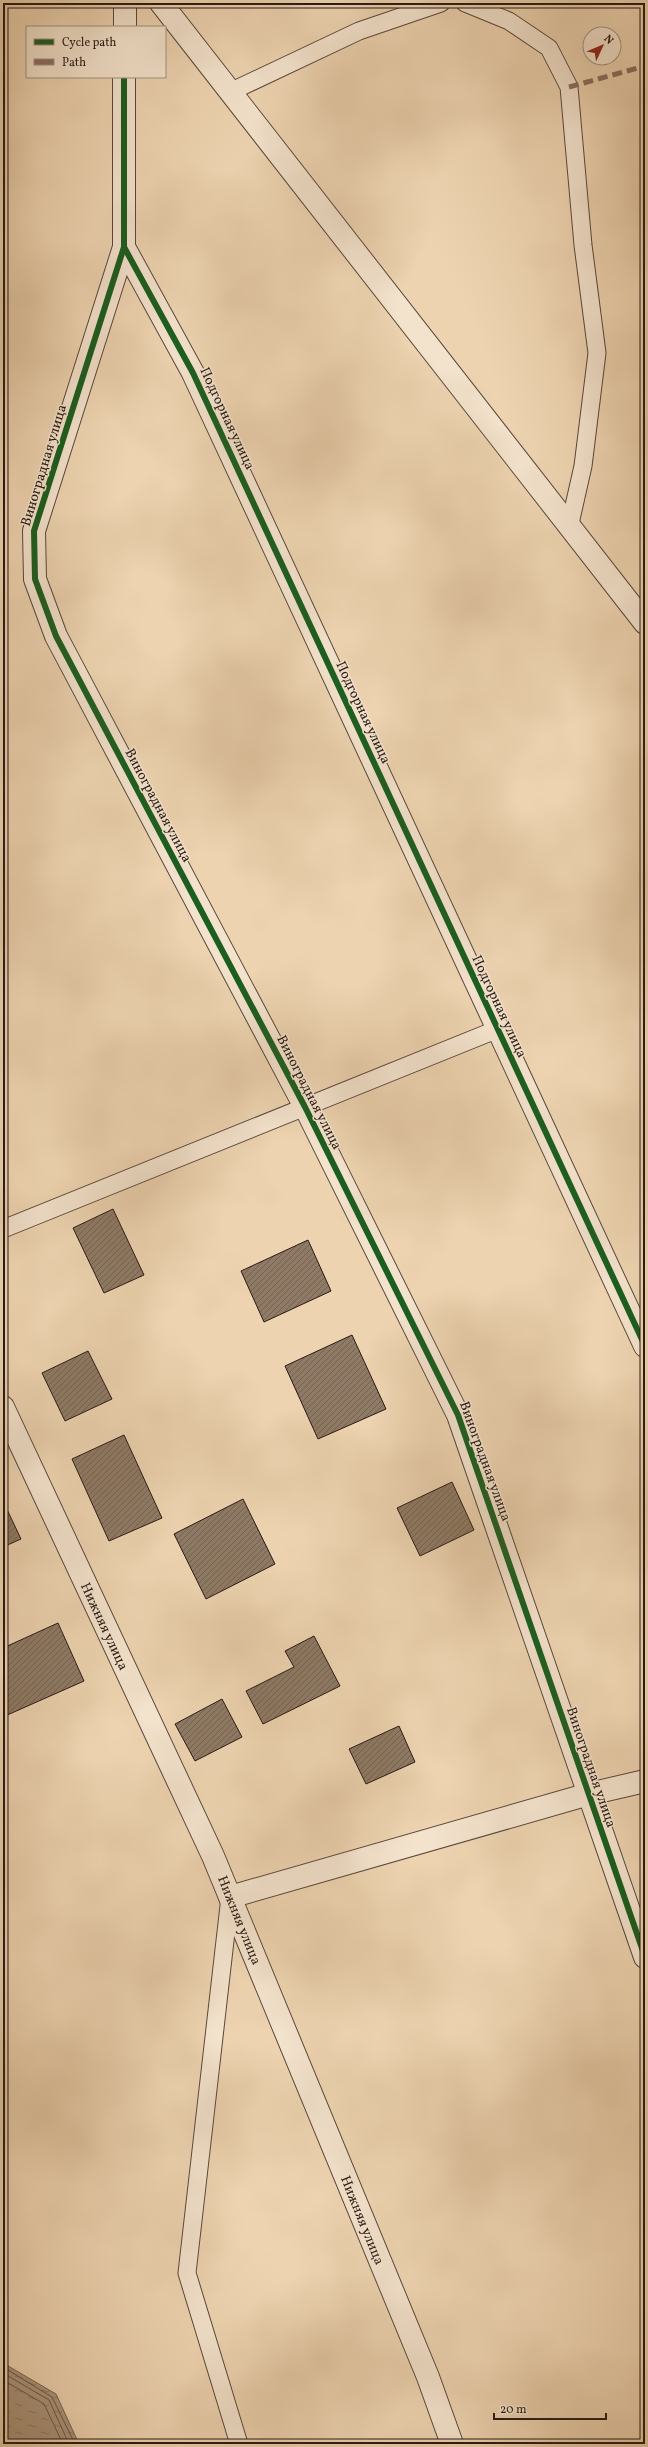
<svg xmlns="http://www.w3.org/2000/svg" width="648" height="2447" viewBox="0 0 648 2447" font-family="Vollkorn,serif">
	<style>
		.water { fill: url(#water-ripples); stroke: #766352 }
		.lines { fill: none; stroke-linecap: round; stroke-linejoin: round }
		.shore { stroke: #695748; stroke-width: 1 }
		.building { fill: url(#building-hatch); stroke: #281a14 }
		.service-casing { stroke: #59483b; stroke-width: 19 }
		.minor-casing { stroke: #59483b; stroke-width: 24 }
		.service { stroke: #f3e2cc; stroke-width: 17 }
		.minor { stroke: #f3e2cc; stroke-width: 22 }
		.quiet { stroke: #8d6e63; stroke-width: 5; stroke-dasharray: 10 5; stroke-linecap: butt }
		.cycleway-casing { stroke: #f3e2cc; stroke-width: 8 }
		.cycleway { stroke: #1b5e20; stroke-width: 6 }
		.labels { text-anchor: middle; stroke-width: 3; stroke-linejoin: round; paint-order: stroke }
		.street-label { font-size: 14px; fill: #281a14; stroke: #f3e2cc }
	</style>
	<defs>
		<pattern id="water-ripples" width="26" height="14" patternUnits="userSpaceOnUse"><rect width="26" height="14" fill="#aa947b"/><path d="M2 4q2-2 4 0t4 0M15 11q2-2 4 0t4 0" fill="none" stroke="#8a7864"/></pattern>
		<pattern id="building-hatch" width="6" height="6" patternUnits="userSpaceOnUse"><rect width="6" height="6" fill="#8e7a65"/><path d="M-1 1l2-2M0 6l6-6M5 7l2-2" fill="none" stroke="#746352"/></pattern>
	</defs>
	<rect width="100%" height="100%" fill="#edd3b0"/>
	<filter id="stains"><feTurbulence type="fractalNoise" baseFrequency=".005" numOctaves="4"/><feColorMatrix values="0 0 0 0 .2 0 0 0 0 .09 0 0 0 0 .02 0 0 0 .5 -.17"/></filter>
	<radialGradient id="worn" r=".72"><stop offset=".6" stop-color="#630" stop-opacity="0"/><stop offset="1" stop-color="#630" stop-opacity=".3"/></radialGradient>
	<polygon class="water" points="3,2363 56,2394 79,2444 3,2444"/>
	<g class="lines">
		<g class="shore">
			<polyline points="3,2367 52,2397 75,2444"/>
			<polyline points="3,2373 49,2400 69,2444"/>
			<polyline points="3,2380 44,2404 63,2444"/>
		</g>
	</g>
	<g class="building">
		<polygon points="113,1209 144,1275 104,1293 73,1228"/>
		<polygon points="308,1240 331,1291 264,1322 241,1271"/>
		<polygon points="352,1335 386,1409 318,1439 285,1366"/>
		<polygon points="88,1351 112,1399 65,1421 42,1373"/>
		<polygon points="124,1435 162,1518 109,1541 72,1459"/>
		<polygon points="452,1482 474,1530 420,1556 397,1508"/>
		<polygon points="243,1499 275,1564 206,1599 174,1534"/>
		<polygon points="3,1501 21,1539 3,1547"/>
		<polygon points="58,1623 84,1681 5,1716 3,1648"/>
		<polygon points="314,1636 340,1686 263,1724 246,1691 294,1667 285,1651"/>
		<polygon points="222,1699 242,1737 195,1761 175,1724"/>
		<polygon points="399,1726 415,1762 366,1784 349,1749"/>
	</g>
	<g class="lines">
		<defs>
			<g id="service">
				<polyline points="465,3 509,21 549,48 569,87 583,245 597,353 583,466 569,528"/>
				<polyline points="230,92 359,31 441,3"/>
				<polyline points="3,1229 498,1029"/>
				<polyline points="230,1897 187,2273 239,2444"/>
			</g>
			<g id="minor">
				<polyline points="161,3 645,623"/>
				<polyline points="125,27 125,3"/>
				<polyline points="124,77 124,247 193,373 645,1346"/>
				<polyline points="124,247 34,531 35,579 56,636 305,1107 458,1415 645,1957"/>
				<polyline points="3,1407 213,1856 428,2377 452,2444"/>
				<polyline points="230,1897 589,1794 645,1781"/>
			</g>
		</defs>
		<use href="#service" class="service-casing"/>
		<use href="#minor" class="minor-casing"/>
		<use href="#service" class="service"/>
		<use href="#minor" class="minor"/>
		<polyline class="quiet" points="569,87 645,66"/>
		<defs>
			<g id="cycleway">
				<polyline points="124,77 124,247 193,373 645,1346"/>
				<polyline points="124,247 34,531 35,579 56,636 305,1107 458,1415 645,1957"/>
			</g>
		</defs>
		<use href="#cycleway" class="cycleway-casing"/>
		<use href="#cycleway" class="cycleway"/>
	</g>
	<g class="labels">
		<g class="street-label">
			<text transform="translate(228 418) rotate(65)" y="5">Подгорная улица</text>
			<text transform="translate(43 465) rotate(-73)" y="5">Виноградная улица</text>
			<text transform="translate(364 712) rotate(65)" y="5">Подгорная улица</text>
			<text transform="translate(159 805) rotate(62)" y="5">Виноградная улица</text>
			<text transform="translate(500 1006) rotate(65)" y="5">Подгорная улица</text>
			<text transform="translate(310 1092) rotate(63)" y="5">Виноградная улица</text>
			<text transform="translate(486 1461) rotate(70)" y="5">Виноградная улица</text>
			<text transform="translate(105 1626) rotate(65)" y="5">Нижняя улица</text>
			<text transform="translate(592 1767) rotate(71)" y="5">Виноградная улица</text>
			<text transform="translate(240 1920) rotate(68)" y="5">Нижняя улица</text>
			<text transform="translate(363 2220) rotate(68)" y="5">Нижняя улица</text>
		</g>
	</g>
	<rect width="648" height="2447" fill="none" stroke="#edd3b0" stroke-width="16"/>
	<rect x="4" y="4" width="640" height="2439" fill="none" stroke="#281a14" stroke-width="2"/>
	<rect x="8" y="8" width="632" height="2431" fill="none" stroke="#281a14"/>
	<rect x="26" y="26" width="140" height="52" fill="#f3e2cc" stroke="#a29282"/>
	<rect x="34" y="39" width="20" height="6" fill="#1b5e20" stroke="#a29282"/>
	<text x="62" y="46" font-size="12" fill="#281a14">Cycle path</text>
	<rect x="34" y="59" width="20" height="6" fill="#8d6e63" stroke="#a29282"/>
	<text x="62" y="66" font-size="12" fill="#281a14">Path</text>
	<g transform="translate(602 46) rotate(46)"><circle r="19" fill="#f3e2cc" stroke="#a29282"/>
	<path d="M0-3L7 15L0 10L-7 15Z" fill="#8f2418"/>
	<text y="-6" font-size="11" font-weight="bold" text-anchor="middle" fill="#281a14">N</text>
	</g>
	<path d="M494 2413v6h112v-6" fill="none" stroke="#281a14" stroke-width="2"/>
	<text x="500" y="2413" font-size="12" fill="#281a14" stroke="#f3e2cc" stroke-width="3" paint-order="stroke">20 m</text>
	<rect width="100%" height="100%" filter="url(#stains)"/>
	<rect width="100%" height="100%" fill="url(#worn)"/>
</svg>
